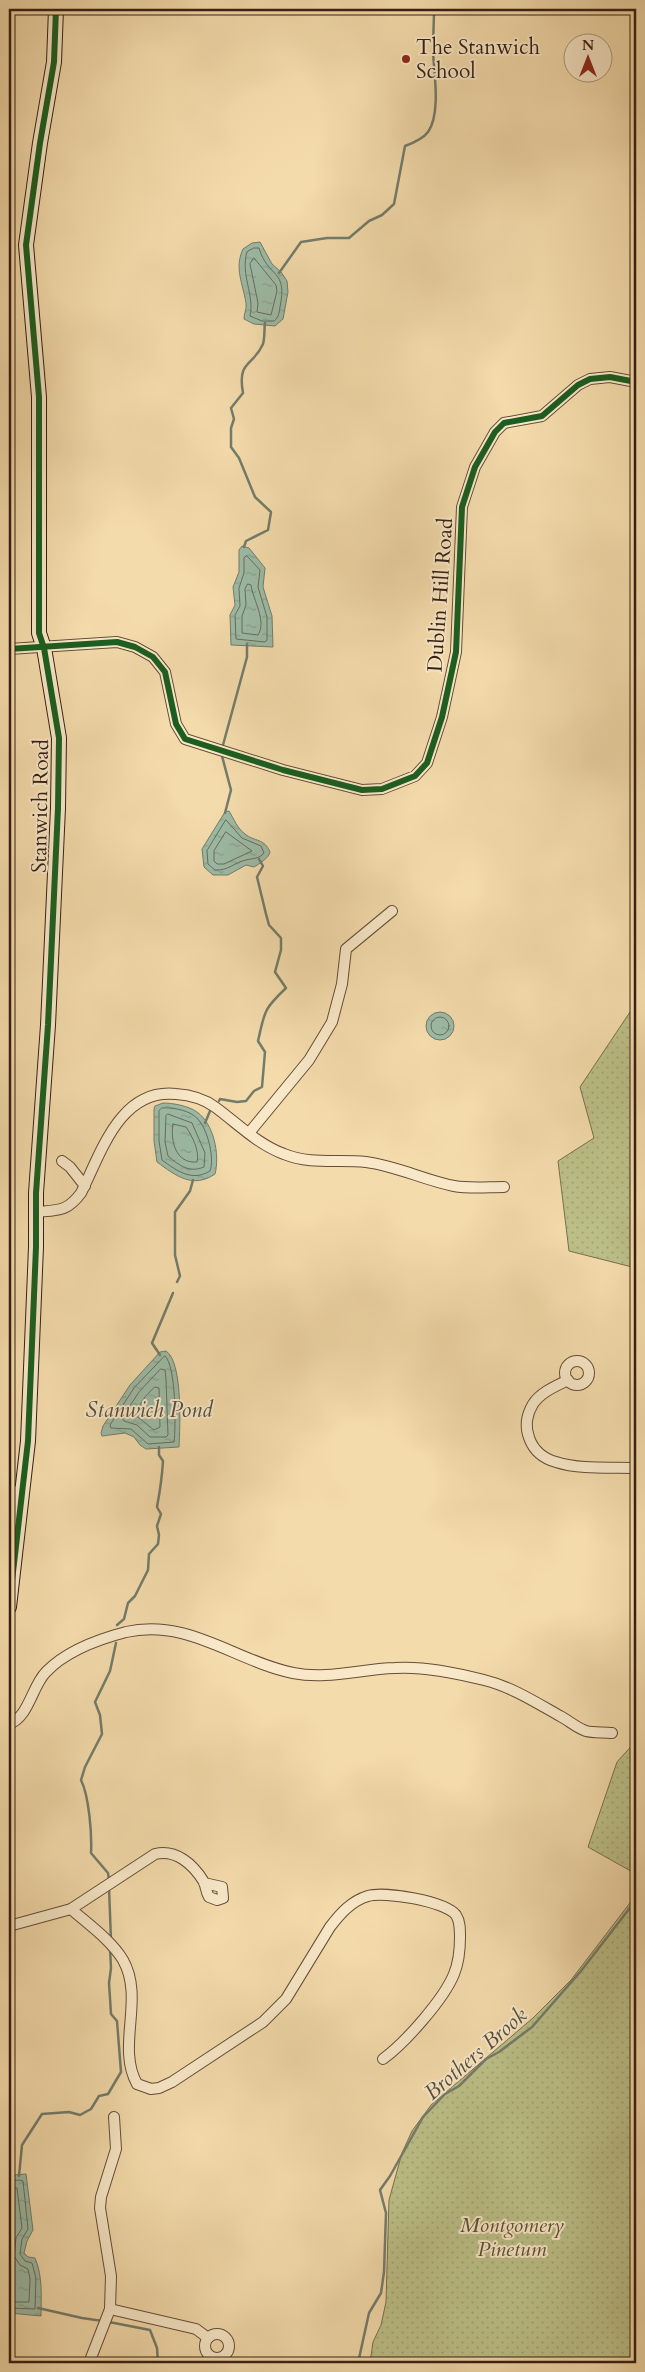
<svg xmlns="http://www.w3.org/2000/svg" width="645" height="2372" viewBox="0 0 645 2372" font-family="Cardo,serif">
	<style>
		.park { fill: url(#park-dots); stroke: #796f4e }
		.water { fill: url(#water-ripples); stroke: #737c6b }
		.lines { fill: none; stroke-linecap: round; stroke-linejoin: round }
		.shore { stroke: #696c5c; stroke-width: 1 }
		.stream { stroke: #737c6b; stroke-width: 2.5 }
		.street-casing { stroke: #664d39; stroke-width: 12 }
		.secondary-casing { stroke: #361e13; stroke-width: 16 }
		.street { stroke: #f8e8c8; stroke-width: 10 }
		.secondary { stroke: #f8e8c8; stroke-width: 14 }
		.cycleway-casing { stroke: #f8e8c8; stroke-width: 9 }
		.cycleway { stroke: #1b5e20; stroke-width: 6 }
		.poi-dot { fill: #8f2418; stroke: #f8e8c8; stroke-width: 2 }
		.labels { text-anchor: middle; stroke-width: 4; stroke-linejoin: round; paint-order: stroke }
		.poi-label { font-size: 21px; fill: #361e13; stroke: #f8e8c8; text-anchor: start }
		.street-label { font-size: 21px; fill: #361e13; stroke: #f8e8c8 }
		.park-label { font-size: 21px; font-style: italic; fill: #5e4f36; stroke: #f8e8c8 }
		.water-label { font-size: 22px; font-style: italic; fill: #554d3f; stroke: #f8e8c8 }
	</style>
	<defs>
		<pattern id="park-dots" width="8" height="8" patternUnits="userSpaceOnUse" patternTransform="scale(1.25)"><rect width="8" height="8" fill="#bcc088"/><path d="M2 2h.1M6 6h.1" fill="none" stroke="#a2a574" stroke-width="1.8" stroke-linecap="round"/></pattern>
		<pattern id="water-ripples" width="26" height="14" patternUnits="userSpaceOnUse" patternTransform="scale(1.25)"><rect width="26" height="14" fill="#9cbba6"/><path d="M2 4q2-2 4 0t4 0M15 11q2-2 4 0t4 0" fill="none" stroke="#87a08e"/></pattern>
	</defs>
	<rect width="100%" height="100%" fill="#f4dbab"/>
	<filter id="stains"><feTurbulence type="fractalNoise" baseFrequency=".004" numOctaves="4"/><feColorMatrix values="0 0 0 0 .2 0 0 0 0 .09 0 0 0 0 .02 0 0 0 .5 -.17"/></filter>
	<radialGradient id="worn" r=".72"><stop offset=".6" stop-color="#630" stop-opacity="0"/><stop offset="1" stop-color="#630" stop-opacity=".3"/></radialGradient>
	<g class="park">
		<polygon points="636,1003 636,1268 569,1251 558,1161 594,1138 580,1087"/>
		<polygon points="636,1708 636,1874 588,1847 617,1762 636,1741 632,1717"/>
		<polygon points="636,1895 636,2363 370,2363 373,2342 381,2325 386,2302 389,2200 402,2153 412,2131 431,2105 533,2018 571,1980"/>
	</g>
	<g class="water">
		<path d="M260 242 272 264 281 272 287 281 288 292 283 319 275 326 254 324 244 319C244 313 247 309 246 303 243 284 234 268 243 249L252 243Z"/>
		<polygon points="242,546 249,548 265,568 263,587 272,616 273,647 231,645 230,615 235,605 233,587 239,572 239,550"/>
		<path d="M225 812 229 811C234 819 237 828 245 834 255 842 264 838 270 852 269 858 259 864 254 867L246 865 228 875H213L204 867 202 849Z"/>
		<circle cx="440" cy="1026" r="14"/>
		<path d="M163 1103C173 1103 189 1106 197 1112 214 1124 220 1155 215 1174 193 1189 176 1176 157 1162L154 1141V1109L155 1106Z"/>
		<path d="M166 1351C183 1362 180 1427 179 1447L146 1449 140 1445 134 1437 125 1433 102 1436 101 1433 103 1426 130 1385 160 1352Z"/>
		<path d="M26 2174 33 2230 27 2241 24 2253 28 2257 35 2258C43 2277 41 2296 41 2316L9 2313V2177L13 2175Z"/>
	</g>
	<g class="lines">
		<g class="shore">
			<path d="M254 248H259C268 279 288 268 280 307 279 313 279 317 274 321H262L250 316C255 295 240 275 247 252Z"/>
			<polygon points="254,258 276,285 277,291 271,315 257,312 258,303 250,264"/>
			<polygon points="247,556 260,570 258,587 267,617 267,640 265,642 236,639 235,615 240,606 239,588 244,573 244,558"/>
			<path d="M248 584 251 585C253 600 267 621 258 635L242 633V616L246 605 245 589Z"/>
			<path d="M226 820 242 838 261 846 264 853C259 859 254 858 246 860 235 862 228 871 215 870L208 864 207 851Z"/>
			<polygon points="226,832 252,851 224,864 217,864 214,861 214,851"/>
			<circle cx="440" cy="1026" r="9"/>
			<path d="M162 1108C171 1107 186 1110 193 1115 207 1123 215 1158 210 1171 192 1182 177 1171 162 1160L159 1141V1111Z"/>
			<path d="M168 1114 192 1123 205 1153 204 1167C189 1173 180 1166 168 1156L165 1142 166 1116Z"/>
			<path d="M173 1124 186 1127C192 1136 200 1151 197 1162 176 1164 170 1141 173 1124Z"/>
			<path d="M165 1356C176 1365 176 1427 174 1442L148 1444 131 1429 111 1428 110 1425 134 1388Z"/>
			<polygon points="161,1369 165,1370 166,1379 168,1435 166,1437 150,1437 137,1425 124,1421 122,1418 139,1392"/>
			<polygon points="155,1387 159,1388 160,1427 154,1430 134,1414 145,1397"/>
			<polyline points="9,2181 20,2180 23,2181 28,2229 22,2239 20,2254 25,2261 32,2263 36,2278 35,2309 9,2308"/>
			<polyline points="9,2187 17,2188 22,2228 16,2238 14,2256 20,2265 28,2269 30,2279 29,2302 9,2302"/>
		</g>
		<g class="stream">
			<path d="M279 273 301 242 327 238H349L369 221 382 215 394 204 405 146C413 143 423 139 428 132 441 114 434 72 433 52 433 37 434 23 434 9"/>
			<path d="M244 547 246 541 268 530 271 512 255 497 239 458 231 447V428L234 419 231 408 243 393C237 360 253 367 263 344 265 338 264 329 265 323"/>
			<polyline points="223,745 247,657 247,644"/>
			<polyline points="222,756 231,790 225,813"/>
			<path d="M219 1101 220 1099 237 1102 246 1101 254 1091 262 1087 265 1052 258 1041C265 1011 263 1010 286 988L275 972 281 950V938L269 925 266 914 257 877 263 866 259 859"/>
			<polyline points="205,1123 210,1111"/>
			<polyline points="177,1282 180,1276 175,1255 175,1212 190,1191 193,1180"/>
			<polyline points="160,1355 152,1343 173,1293"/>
			<path d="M117 1625 124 1619 128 1603 135 1596 148 1570 149 1554 158 1544 159 1535 157 1526 161 1514 157 1507C160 1491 162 1478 163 1461L159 1455V1447"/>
			<path d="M109 1880 108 1873 91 1853C92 1834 89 1796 81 1780L85 1767 102 1734 100 1715 95 1702 110 1671 116 1643"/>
			<polyline points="109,1888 111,1940"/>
			<polyline points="19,2176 22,2145 42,2114 69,2112 80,2115 91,2109 99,2096 108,2094 121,2072 117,2021 111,2014 109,1983 111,1968 110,1948"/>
			<polyline points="38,2308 82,2318 103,2321"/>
			<polyline points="109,2322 150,2330 157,2348 158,2363"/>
			<polyline points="358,2363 369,2313 381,2293 384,2272 386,2213 380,2190 390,2176 423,2117 445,2094 459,2086 486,2059 499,2052 532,2027 581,1971 636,1900"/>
		</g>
		<defs>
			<g id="street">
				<polyline points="9,649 117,642 135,647 153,657 165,672 176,724 185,739 283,770 362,790 382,789 415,776 427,763 442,717 456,652 462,507 475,467 495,432 504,423 542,416 578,385 590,379 610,377 636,382"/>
				<polyline points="249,1133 309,1060 332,1022 342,984 346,949 392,911"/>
				<polyline points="62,1161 70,1167 85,1186"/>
				<path d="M36 1212C58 1210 67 1212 81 1193 101 1153 120 1088 176 1094 190 1095 203 1098 215 1107 237 1123 257 1144 284 1154 311 1165 338 1159 366 1162 397 1166 424 1180 454 1186 470 1189 488 1187 504 1187"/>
				<circle cx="577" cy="1373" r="12"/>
				<path d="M568 1380C556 1386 541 1392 533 1404 519 1427 530 1455 556 1462 581 1470 611 1467 636 1468"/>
				<polyline points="9,1491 23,1492"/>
				<path d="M9 1724C29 1717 32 1686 46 1672 66 1651 99 1639 126 1632 188 1618 235 1661 293 1673 327 1680 360 1669 395 1668 424 1666 456 1673 484 1680 512 1687 535 1702 560 1716 568 1720 577 1728 586 1731 593 1733 604 1732 612 1733"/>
				<path d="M71 1909C88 1924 111 1940 123 1960 145 1999 116 2046 137 2084L151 2089 159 2088 172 2082 263 2022 286 1999 330 1927C340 1914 351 1901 368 1896 384 1891 445 1901 456 1915 460 1921 460 1929 460 1937 460 1950 459 1962 454 1974 444 1999 405 2043 383 2059"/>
				<path d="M9 1926 71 1909 155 1854C176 1849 193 1864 204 1882 206 1887 206 1892 209 1897L217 1900 223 1898 222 1887 204 1883"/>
				<polyline points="110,2309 196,2329 208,2338"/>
				<circle cx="217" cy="2346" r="12"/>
				<polyline points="89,2363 110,2309 111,2276 100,2208 101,2197 116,2149 114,2117"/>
			</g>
			<polyline id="secondary" points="9,1607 28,1441 36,1247 36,1193 48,1025 58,808 59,738 44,648 39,633 39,397 26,245 40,143 54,62 56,9"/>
		</defs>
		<use href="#street" class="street-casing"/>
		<use href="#secondary" class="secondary-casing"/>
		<use href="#street" class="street"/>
		<use href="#secondary" class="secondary"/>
		<defs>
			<g id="cycleway">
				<polyline points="9,649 117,642 135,647 153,657 165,672 176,724 185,739 283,770 362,790 382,789 415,776 427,763 442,717 456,652 462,507 475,467 495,432 504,423 542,416 578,385 590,379 610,377 636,382"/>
				<polyline points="9,1607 28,1441 36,1247 36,1193 48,1025 58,808 59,738 44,648 39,633 39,397 26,245 40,143 54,62 56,9"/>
			</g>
		</defs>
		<use href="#cycleway" class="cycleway-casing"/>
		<use href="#cycleway" class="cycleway"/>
	</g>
	<circle class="poi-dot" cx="406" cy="59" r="5"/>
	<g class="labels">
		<g class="poi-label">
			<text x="416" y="54">The Stanwich<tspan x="416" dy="24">School</tspan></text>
		</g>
		<g class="street-label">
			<text transform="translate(440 595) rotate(-86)" y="7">Dublin Hill Road</text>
			<text transform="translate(40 806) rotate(-89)" y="7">Stanwich Road</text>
		</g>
		<g class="park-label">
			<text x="512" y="2232">Montgomery<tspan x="512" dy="24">Pinetum</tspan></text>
		</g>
		<g class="water-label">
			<text x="149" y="1417">Stanwich Pond</text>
			<text transform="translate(475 2053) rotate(-41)" y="8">Brothers Brook</text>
		</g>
	</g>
	<rect width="645" height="2372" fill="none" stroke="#f4dbab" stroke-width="30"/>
	<rect x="10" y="10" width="625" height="2352" fill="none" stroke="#361e13" stroke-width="2.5"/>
	<rect x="15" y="15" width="615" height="2342" fill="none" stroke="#361e13"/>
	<g transform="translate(588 58)"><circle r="24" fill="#f8e8c8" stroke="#aa9780"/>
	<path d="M0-4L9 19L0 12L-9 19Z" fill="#8f2418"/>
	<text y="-8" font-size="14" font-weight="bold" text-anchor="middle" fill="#361e13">N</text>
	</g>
	<rect width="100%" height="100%" filter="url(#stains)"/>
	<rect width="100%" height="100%" fill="url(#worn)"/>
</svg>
